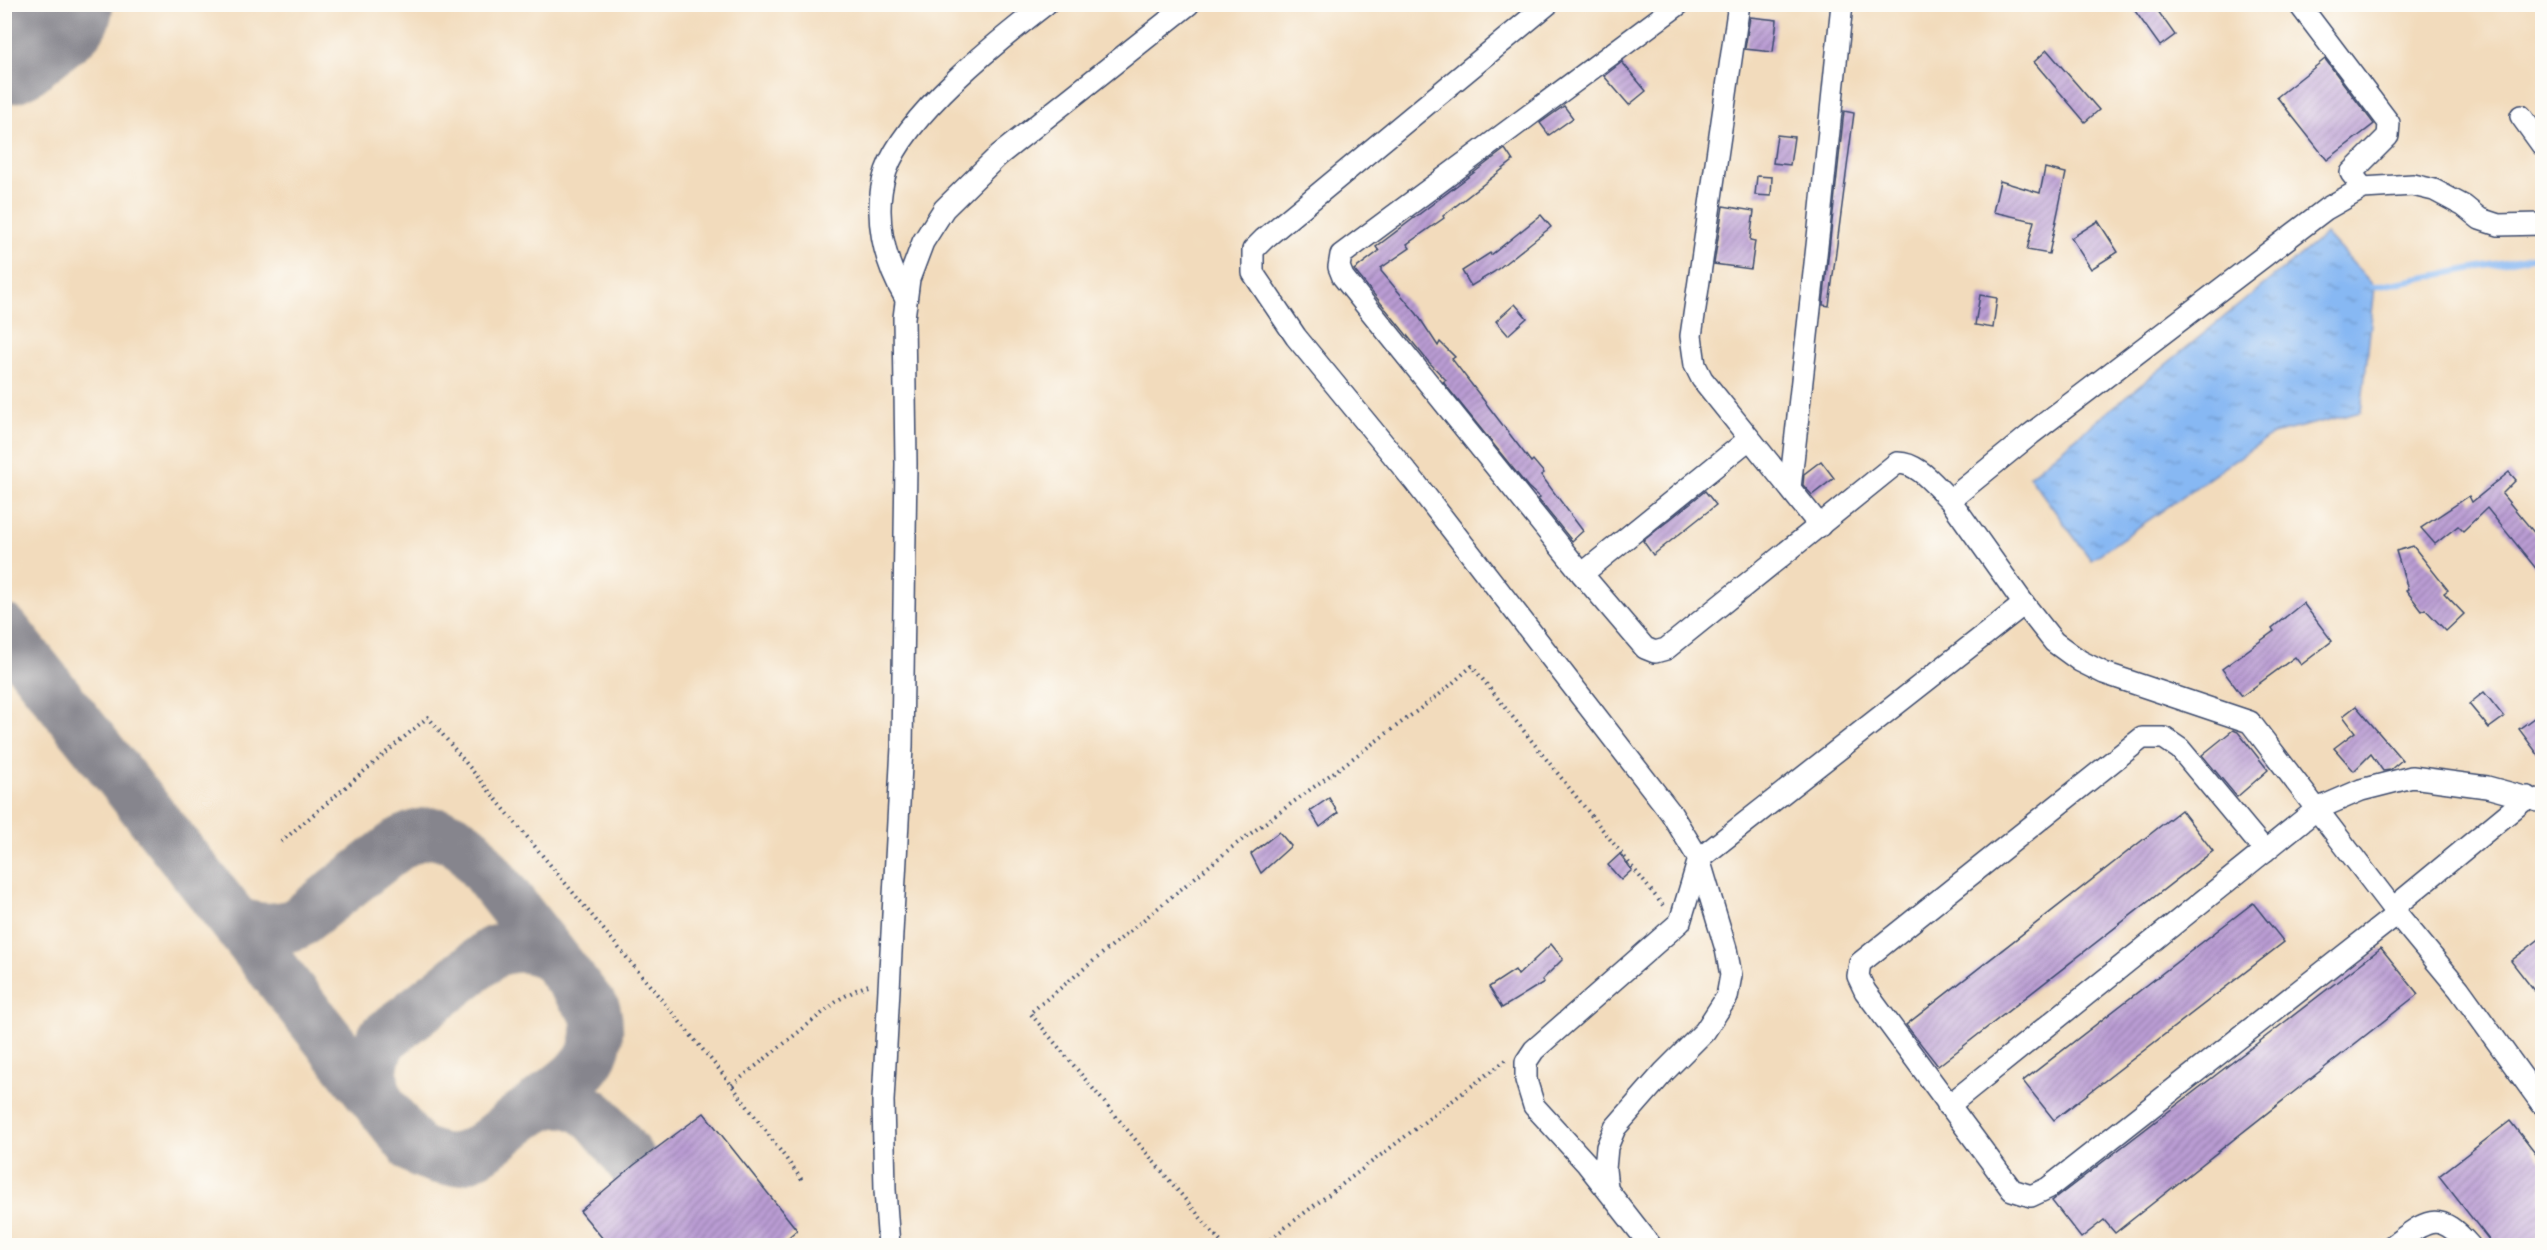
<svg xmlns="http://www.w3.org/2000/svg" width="2547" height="1250" viewBox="0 0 2547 1250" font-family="Sriracha,sans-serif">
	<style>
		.water { fill: url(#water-ripples); stroke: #5174a8; stroke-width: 1.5 }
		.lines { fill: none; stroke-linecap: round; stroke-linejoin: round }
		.stream { stroke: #87b8f3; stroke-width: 6 }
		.taxiway { stroke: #86858d; stroke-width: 52 }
		.runway { stroke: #86858d; stroke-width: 130 }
		.building { fill: url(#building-hatch) }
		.minor-casing { stroke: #3b496c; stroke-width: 24 }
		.path { stroke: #3b496c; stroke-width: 4; stroke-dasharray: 1.5 4.5; stroke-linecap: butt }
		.minor { stroke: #fff; stroke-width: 21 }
	</style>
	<defs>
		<pattern id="water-ripples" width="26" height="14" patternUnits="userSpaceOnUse" patternTransform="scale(1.5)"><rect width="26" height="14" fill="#87b8f3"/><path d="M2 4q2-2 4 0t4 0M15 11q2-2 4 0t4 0" fill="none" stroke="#6e96c8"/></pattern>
		<pattern id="building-hatch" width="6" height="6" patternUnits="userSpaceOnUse" patternTransform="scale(1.5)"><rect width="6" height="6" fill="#ba9cd3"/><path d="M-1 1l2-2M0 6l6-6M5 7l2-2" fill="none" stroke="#9680ae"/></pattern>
	</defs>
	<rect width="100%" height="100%" fill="#fdfcf7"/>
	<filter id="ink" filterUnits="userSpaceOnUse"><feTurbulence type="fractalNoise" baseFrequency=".0167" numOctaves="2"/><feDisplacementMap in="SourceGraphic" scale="12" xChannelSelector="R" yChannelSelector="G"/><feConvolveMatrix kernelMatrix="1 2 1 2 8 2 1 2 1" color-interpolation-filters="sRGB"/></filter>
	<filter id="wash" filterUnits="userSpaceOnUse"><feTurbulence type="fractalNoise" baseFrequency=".008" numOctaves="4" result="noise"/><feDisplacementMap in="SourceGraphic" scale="24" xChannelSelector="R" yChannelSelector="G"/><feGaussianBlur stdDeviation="1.35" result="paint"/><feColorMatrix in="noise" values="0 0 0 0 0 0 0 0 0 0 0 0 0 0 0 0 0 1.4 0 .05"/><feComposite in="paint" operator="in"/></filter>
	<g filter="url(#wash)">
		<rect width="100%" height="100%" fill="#f2dbbc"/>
		<polygon class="water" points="2326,234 2375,287 2361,412 2273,434 2091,560 2029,476"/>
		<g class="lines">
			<polyline class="stream" points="2375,287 2542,255"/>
			<g class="taxiway">
				<path d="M4 630 415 1149C427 1155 441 1161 455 1159 503 1153 532 1074 589 1112 602 1120 623 1152 634 1165"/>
				<path d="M237 923C260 930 272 931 296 924L399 844C427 828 443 830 468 849L595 1011C607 1065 569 1079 533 1109"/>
				<path d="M378 1102C370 1079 369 1060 383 1038L493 952C514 944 530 945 551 955"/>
			</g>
			<polyline class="runway" points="4,39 48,4"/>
		</g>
		<g id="blocks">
			<g class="building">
				<polygon points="2130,4 2153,4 2175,35 2160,46"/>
				<polygon points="1750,17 1777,20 1773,52 1745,49"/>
				<polygon points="2047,50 2099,110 2085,122 2034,62"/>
				<polygon points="2325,59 2374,124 2327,160 2277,97"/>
				<polygon points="1622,62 1646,91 1629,105 1604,76"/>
				<polygon points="1564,106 1573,118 1549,135 1540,123"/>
				<polygon points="1844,111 1854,113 1829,306 1823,305"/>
				<polygon points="1777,135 1794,137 1790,165 1773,163"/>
				<polygon points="1505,149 1513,161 1443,216 1444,218 1407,244 1410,248 1381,268 1381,271 1417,314 1438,346 1440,342 1455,357 1452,359 1531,462 1533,460 1544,473 1541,475 1583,531 1572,541 1538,499 1540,498 1528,487 1443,382 1446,380 1427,360 1354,270 1379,251 1376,247"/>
				<polygon points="2045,168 2066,173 2049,254 2027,250 2034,221 1993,212 2000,181 2040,193"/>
				<polygon points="1757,176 1772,177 1771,196 1755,195"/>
				<polygon points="1723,206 1754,211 1750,240 1755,241 1751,269 1714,264"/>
				<polygon points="1541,215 1551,227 1494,272 1471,286 1462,271 1490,253 1491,255"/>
				<polygon points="2098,221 2118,252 2091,269 2071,238"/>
				<polygon points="1980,295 1997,298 1993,328 1975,325"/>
				<polygon points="1515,304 1527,318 1508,335 1496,321"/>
				<polygon points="1821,461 1834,478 1812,495 1803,485 1804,474"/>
				<polygon points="2509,472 2516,480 2502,494 2542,542 2542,576 2487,508 2463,531 2458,526 2435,544 2421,528 2469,496 2472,502"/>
				<polygon points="1705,491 1716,505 1653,555 1643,541"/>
				<polygon points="2413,546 2448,590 2444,593 2464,614 2446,631 2425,609 2422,611 2406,590 2408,589 2396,551"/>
				<polygon points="2303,603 2332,641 2301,665 2295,657 2242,696 2222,669 2274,631 2272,628"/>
				<polygon points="2484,692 2504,717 2489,728 2469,704"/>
				<polygon points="2356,706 2402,760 2390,770 2383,771 2371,754 2354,771 2334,748 2355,732 2343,716"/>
				<polygon points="2542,712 2542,760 2519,729"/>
				<polygon points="2233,730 2238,732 2268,770 2237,797 2202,755"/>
				<polygon points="1329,798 1338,813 1320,827 1310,811"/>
				<polygon points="2181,810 2213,851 1938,1066 1906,1025"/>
				<polygon points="1279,832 1291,846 1261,873 1251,854"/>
				<polygon points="1620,854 1632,870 1621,880 1608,865"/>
				<polygon points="2253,903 2284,942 2054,1120 2023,1081"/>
				<polygon points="2542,937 2542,1001 2511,961"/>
				<polygon points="1551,944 1563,959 1542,980 1544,982 1502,1008 1489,987 1515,970 1518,975"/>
				<polygon points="2381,948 2418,994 2115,1233 2104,1220 2081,1238 2052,1201"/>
				<polygon points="704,1113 797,1230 779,1245 608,1245 580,1211 634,1165"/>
				<polygon points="2510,1121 2542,1162 2542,1245 2493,1245 2439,1176"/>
			</g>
		</g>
	</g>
	<g filter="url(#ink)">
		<use href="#blocks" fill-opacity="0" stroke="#3b496c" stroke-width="1.5"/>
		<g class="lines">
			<defs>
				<g id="minor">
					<polyline points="1548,4 1264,239 1253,250 1253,273 1296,337 1415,482 1671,813 1699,859 1726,949 1731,975 1727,997 1705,1031 1664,1072 1615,1128 1607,1147 1605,1169 1607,1188"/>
					<path d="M1679 4 1341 255 1339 267 1343 277 1582 574 1645 648 1655 652 1666 649 1897 463C1918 462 1935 486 1950 500"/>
					<polyline points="1739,4 1691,336 1695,365 1702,379 1820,526"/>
					<polyline points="2299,4 2389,123 2388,136 2351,173 2363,188"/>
					<polyline points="2521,116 2542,145"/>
					<polyline points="2542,224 2498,225 2480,219 2464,206 2434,190 2413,185 2363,188 2326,209 2031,434 1950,500 2024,604 2054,642 2080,661 2104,673 2250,722 2397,914 2459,989 2542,1104"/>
					<path d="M906 299C884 262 872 214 886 171 906 114 998 41 1046 4"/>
					<polyline points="1790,488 1819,228 1842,4"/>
					<polyline points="1582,574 1749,439"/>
					<polyline points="2265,851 2180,749 2164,738 2142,738 1860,963 1858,976 1865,991 2012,1190 2031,1196 2048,1188 2397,914"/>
					<polyline points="2393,908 2528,797"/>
					<polyline points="1948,1106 2317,809 2361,790 2412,777 2487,787 2542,802"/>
					<polyline points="889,1246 885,1190 883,1101 902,747 906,464 904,318 909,279 923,242 944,209 999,155 1189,4"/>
					<polyline points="1651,1246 1587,1164 1534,1106 1526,1080 1526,1062 1534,1050 1680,922 1699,859 2024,604"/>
					<path d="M2392 1246C2427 1221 2437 1208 2470 1246"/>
				</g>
			</defs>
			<use href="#minor" class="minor-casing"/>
			<g class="path">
				<polyline points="281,842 428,717 727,1079 802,1180"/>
				<polyline points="732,1085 840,999 856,990 871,984"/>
				<polyline points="1224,1246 1030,1013 1231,848 1440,694 1472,666 1665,908"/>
				<polyline points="1261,1246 1506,1060"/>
			</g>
			<use href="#minor" class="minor"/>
		</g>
	</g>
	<rect width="2547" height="1250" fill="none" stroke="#fdfcf7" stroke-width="24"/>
</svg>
